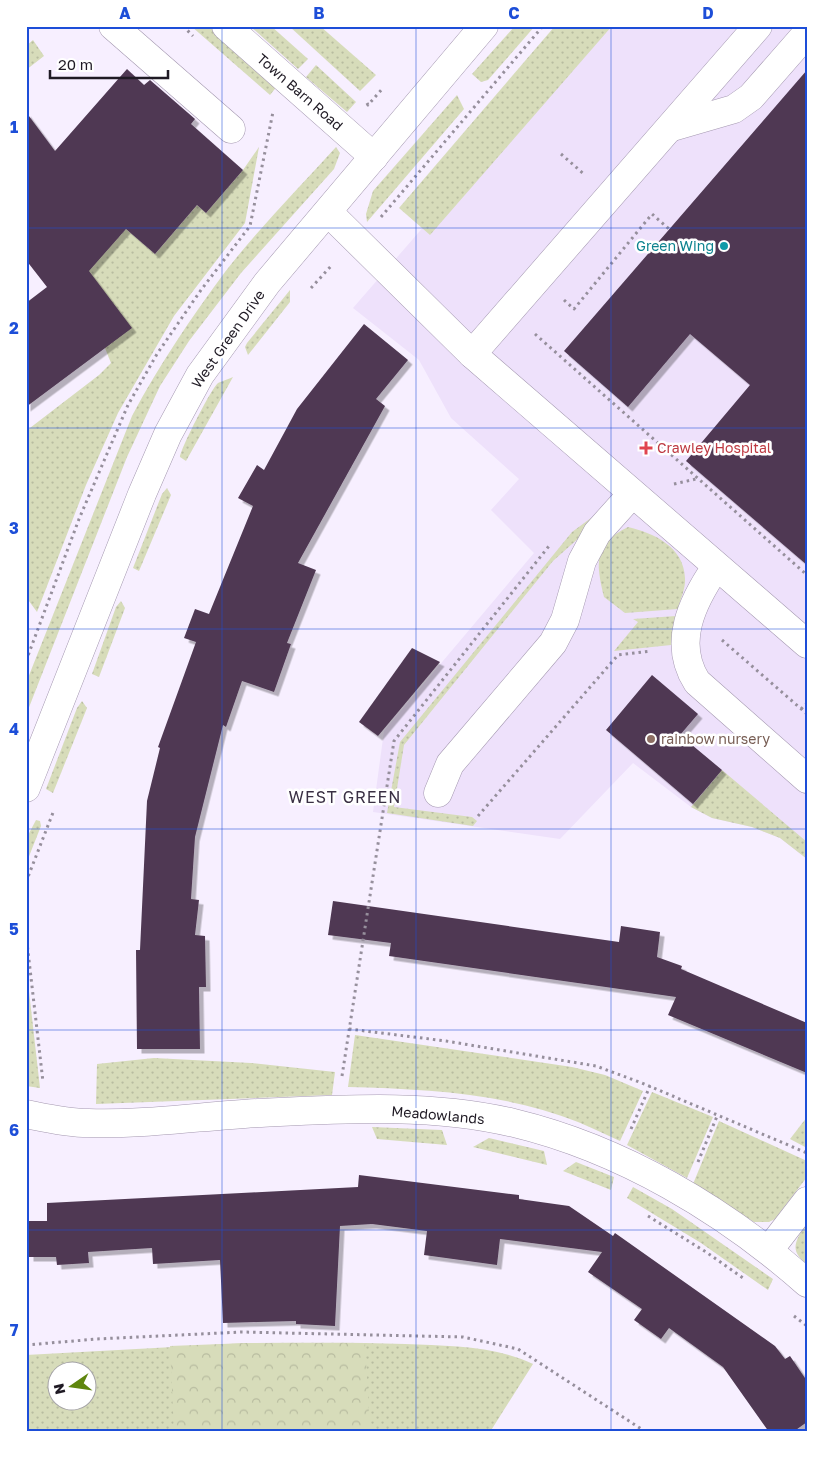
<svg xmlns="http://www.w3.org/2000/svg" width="833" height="1458" viewBox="0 0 833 1458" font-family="'Golos Text',sans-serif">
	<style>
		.built { fill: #eee1fb }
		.grass { fill: url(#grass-dots); fill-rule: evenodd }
		.park { fill: url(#park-crowns) }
		.building { fill: #4f3952; filter: url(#shadow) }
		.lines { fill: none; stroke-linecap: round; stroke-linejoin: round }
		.minor-casing { stroke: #a498b0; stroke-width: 29 }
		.path { stroke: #968f9c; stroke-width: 3; stroke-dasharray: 2.5 4; stroke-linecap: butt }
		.minor { stroke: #fff; stroke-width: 28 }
		.grid { fill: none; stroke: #1d4ed8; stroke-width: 1; stroke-opacity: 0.55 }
		.culture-dot { fill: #0f9aa8; stroke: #fff; stroke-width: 2 }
		.health-dot { fill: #e0444e; stroke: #fff; stroke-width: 2 }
		.education-dot { fill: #8d6e63; stroke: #fff; stroke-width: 2 }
		.labels { text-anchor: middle; stroke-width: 5; stroke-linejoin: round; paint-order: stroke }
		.street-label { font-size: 14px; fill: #1f1a24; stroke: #fff }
		.culture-label { font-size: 14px; fill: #0d838f; stroke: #fff; text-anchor: end }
		.health-label { font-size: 14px; fill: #be3a42; stroke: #fff; text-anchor: start }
		.education-label { font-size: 14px; fill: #785e54; stroke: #fff; text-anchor: start }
		.quarter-label { font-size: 16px; letter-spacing: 1px; fill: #3a3044; stroke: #fff }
		.neatline { fill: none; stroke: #1d4ed8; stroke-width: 2 }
		.grid-label { font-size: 16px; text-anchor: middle; font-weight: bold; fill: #1d4ed8 }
	</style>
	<defs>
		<pattern id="grass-dots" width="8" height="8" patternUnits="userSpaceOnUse" patternTransform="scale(1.25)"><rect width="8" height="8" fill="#d7dcba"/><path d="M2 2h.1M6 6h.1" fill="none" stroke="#b8bca0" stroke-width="1.8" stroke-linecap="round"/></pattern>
		<pattern id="park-crowns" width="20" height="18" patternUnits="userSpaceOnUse" patternTransform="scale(1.25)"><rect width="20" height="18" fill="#d7dcba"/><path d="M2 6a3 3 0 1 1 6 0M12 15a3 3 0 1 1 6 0" fill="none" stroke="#b8bca0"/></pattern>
		<filter id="shadow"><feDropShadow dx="4.5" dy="4.5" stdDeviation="0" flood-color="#0004"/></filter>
	</defs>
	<rect width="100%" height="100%" fill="#f7efff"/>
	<polygon class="built" points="598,26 807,26 807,859 780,838 752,827 712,818 691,807 633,763 560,839 373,812 384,731 534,553 491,510 519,479 451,418 419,360 353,308"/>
	<g class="grass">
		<polygon points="191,26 209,26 278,85 270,95"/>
		<polygon points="250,26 271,26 308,59 298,69"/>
		<polygon points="289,26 320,26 376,75 360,91"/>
		<polygon points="515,26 535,26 488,80 481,82 472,74"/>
		<polygon points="555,26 612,26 430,235 399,208"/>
		<polygon points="33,40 44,56 26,70 26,46"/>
		<polygon points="316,65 356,102 347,112 306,77"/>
		<polygon points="457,95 464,109 367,222 366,214 373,191"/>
		<polygon points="259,147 245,223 174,316 118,413 86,485 37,612 26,597 26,431 99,375 111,363 105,348 84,265 113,243 126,229 155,254 197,205 206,213 243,170"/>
		<path d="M336 147 340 153 334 169 241 273 189 341 160 386 127 457 26 715V683L132 416C159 365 191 318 225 272 259 228 299 188 336 147Z"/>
		<polygon points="290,290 290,302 248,355 245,347 247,343"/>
		<path d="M233 377 186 461 180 457C181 448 211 389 218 383 222 381 229 379 233 377Z"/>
		<polygon points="167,488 171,495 139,571 133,568 162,494"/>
		<polygon points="591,518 590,528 553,561 404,745 394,807 472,817 477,821 473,826 387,813 400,742 572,532"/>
		<path d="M628 527C654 533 684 547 685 578 686 588 680 600 678 609L625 613 604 597C596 563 593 544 628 527Z"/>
		<polygon points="121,601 125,608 99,677 92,674 116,607"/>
		<polygon points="676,616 671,645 614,651 638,622 633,619"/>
		<polygon points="82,701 87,708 53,793 46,789 77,708"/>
		<polygon points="722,770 807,842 807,859 780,838 752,827 712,818 691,807"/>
		<polygon points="36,820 40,821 41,826 26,864 26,839"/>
		<polygon points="26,965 40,1088 26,1086"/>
		<path d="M355 1035 572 1067 605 1075 643 1091 620 1141C606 1135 593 1128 578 1122 506 1093 425 1089 348 1087Z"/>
		<polygon points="154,1058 251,1063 335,1072 332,1095 96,1104 97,1064"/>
		<polygon points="652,1092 713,1117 687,1178 627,1145"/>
		<polygon points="807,1117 807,1148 790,1139"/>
		<polygon points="719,1121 807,1161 807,1177 775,1219 769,1222 754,1222 693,1184"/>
		<polygon points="372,1127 442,1130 447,1145 377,1139"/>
		<polygon points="489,1138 544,1151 547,1165 473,1147"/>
		<polygon points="576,1162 614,1177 611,1190 563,1171"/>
		<polygon points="633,1187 672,1209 773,1279 768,1290 701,1243 627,1198"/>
		<path d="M807 1223V1264C788 1250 796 1240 807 1223Z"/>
		<path d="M247 1343C300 1343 352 1342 405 1344 448 1346 493 1345 533 1364L490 1432H26V1355ZM58 1370H88V1400H58Z"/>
	</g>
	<polygon class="park" points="247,1343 365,1343 370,1432 174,1432 170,1346"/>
	<g class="building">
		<polygon points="127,69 144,85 150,80 195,119 191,124 243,170 206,213 197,205 155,254 126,229 89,271 132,328 26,407 26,303 47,287 26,260 26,112 55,151"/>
		<polygon points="807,70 807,565 686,461 750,385 690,334 628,407 564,351"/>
		<polygon points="364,324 408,360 376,399 385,406 298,563 316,570 287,643 291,644 274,692 242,681 226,727 223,725 195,837 191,899 199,900 195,935 205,936 206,987 199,987 200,1049 137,1049 136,950 140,950 147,801 160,748 158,747 196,642 184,638 195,609 209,614 253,506 238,498 257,465 264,470 297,409"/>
		<polygon points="412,648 440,662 378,736 359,722"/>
		<polygon points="652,675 698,714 680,735 722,770 693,804 606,730"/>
		<polygon points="333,901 619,942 621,926 660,932 657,957 682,966 681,969 807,1023 807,1073 668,1015 676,997 389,956 391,943 328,935"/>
		<polygon points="359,1175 519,1195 519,1199 569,1206 613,1236 615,1233 775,1346 785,1359 790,1356 807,1381 807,1422 793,1432 769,1432 723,1367 669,1328 661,1339 634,1320 642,1309 588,1272 602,1252 500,1239 497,1265 424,1255 427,1231 372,1224 340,1226 335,1326 296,1324 296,1321 223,1323 220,1260 153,1264 152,1248 88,1252 89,1263 57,1265 56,1257 29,1257 29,1221 47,1221 47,1203 358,1187"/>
	</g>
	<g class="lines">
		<defs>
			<g id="minor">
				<polyline points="113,26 231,129"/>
				<polyline points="226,26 374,157"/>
				<polyline points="672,127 734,109 751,97 807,33"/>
				<polyline points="329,213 472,354 758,26"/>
				<polyline points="472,354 807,644"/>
				<path d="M716 567C692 602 672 643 697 682L807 779"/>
				<polyline points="26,788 142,494 168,434 200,375 267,283 484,26"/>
				<polyline points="438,793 450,764 553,643 565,620 582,561 597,533 632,494"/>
				<path d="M26 1114C46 1118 67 1123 88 1123 144 1125 202 1116 258 1113 342 1109 431 1103 514 1123 622 1149 724 1210 807 1283"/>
				<polyline points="769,1250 807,1201"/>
			</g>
		</defs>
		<use href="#minor" class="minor-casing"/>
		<g class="path">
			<polyline points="183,26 193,36"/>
			<polyline points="367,103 368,105 383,88"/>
			<polyline points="561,154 585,175"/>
			<polyline points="381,217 543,26"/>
			<polyline points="311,288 332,265"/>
			<polyline points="564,300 574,309 652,214 669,229"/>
			<polyline points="535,334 807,575"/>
			<polyline points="674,484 696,479"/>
			<polyline points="722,640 807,714"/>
			<polyline points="26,661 79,519 128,405 157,354 201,290 250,226 273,112"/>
			<polyline points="801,709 807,703"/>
			<polyline points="478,816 618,655 651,651"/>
			<polyline points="26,882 54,810"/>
			<polyline points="26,934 43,1082"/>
			<polyline points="349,1029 446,1041 596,1066 642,1083 807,1153"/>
			<polyline points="342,1076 394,741 549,546"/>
			<polyline points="631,1129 650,1086"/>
			<polyline points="698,1162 718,1114"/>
			<polyline points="648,1216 706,1252 743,1278"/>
			<polyline points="794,1316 807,1326"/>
			<polyline points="26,1345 97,1339 242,1332 463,1337 518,1349 646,1432"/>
		</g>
		<use href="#minor" class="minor"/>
	</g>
	<path class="grid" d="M222 26V1432M416 26V1432M611 26V1432M26 228H807M26 428H807M26 629H807M26 829H807M26 1030H807M26 1230H807"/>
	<circle class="culture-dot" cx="724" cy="246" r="5"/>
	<path class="health-dot" d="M643.5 440.5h5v5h5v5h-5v5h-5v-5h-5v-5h5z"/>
	<circle class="education-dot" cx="651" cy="739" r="5"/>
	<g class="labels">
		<g class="street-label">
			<text transform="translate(300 92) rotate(41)" y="5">Town Barn Road</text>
			<text transform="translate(228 339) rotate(-55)" y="5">West Green Drive</text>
			<text transform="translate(438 1115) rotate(5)" y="5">Meadowlands</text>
		</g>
		<g class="culture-label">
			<text x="714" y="251">Green Wing</text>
		</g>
		<g class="health-label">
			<text x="657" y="453">Crawley Hospital</text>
		</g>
		<g class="education-label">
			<text x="661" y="744">rainbow nursery</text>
		</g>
		<g class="quarter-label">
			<text x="345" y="803">WEST GREEN</text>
		</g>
	</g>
	<rect width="833" height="1458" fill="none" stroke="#ffffff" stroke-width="55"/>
	<g transform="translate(72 1386) rotate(257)"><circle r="24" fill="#ffffff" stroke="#a5a3a7"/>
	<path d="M0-4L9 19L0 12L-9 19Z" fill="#5f860e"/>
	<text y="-8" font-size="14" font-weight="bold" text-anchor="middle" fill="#1f1a24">N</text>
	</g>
	<path d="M50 70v8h118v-8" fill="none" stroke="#1f1a24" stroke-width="2.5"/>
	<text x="58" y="70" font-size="15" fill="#1f1a24" stroke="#ffffff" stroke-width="4" paint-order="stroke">20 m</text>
	<rect x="28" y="28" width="778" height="1402" class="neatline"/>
	<g class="grid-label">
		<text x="125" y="19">A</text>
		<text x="319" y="19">B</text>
		<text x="514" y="19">C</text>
		<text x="708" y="19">D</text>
		<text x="14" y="133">1</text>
		<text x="14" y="334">2</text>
		<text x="14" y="534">3</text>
		<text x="14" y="735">4</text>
		<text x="14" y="935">5</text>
		<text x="14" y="1136">6</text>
		<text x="14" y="1336">7</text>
	</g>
</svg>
